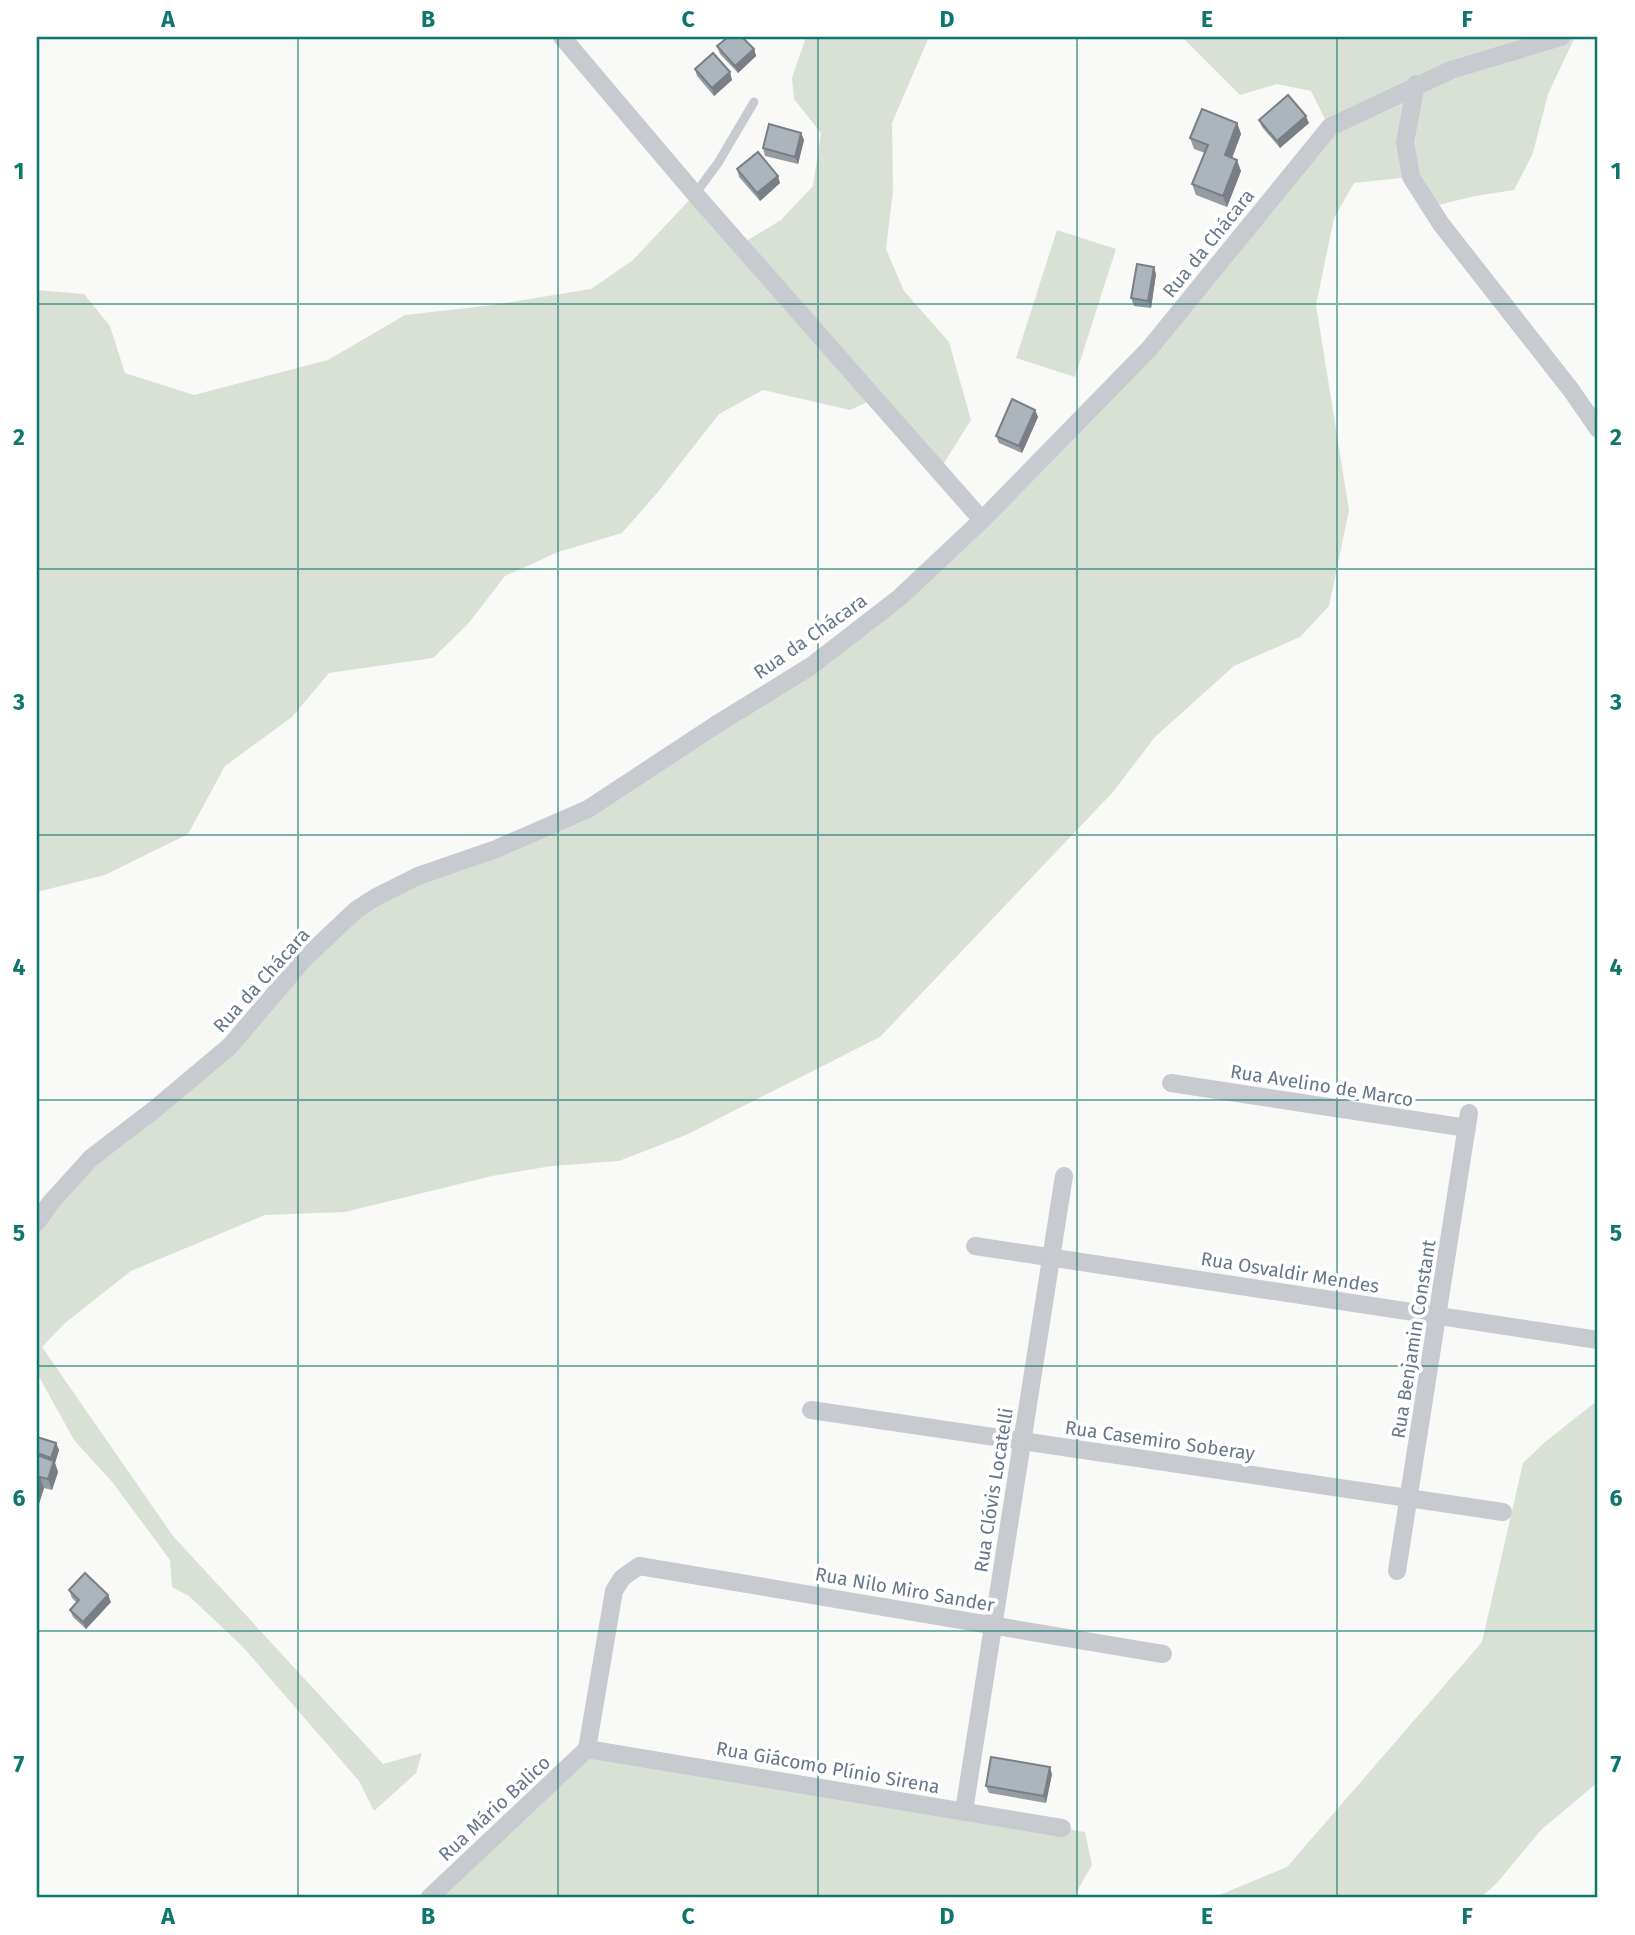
<svg xmlns="http://www.w3.org/2000/svg" width="1635" height="1935" viewBox="0 0 1635 1935" font-family="'Fira Sans',sans-serif">
	<style>
		.green { fill: #d9e0d6 }
		.lines { fill: none; stroke-linecap: round; stroke-linejoin: round }
		.lane { stroke: #c7cacf; stroke-width: 9 }
		.street { stroke: #c7cacf; stroke-width: 18 }
		.wall { fill: #959ca2 }
		.shaded-wall { fill: #797f84 }
		.building { fill: #adb5bc; stroke: #797f84; stroke-width: 2 }
		.grid { fill: none; stroke: #0f766e; stroke-width: 2; stroke-opacity: 0.55 }
		.labels { text-anchor: middle; stroke-width: 7; stroke-linejoin: round; paint-order: stroke }
		.street-label { font-size: 19px; fill: #67778a; stroke: #fff }
		.neatline { fill: none; stroke: #0f766e; stroke-width: 2.5 }
		.grid-label { font-size: 23px; text-anchor: middle; font-weight: bold; fill: #0f766e }
	</style>
	<rect width="100%" height="100%" fill="#f9faf7"/>
	<g class="green">
		<polygon points="806,37 929,37 892,123 893,191 886,249 904,291 949,342 971,420 939,471 876,398 850,410 763,390 719,414 658,492 622,533 558,552 505,576 468,624 433,658 329,673 292,717 225,766 188,834 105,875 37,892 37,290 84,294 110,326 125,373 194,395 328,360 405,315 493,305 591,289 633,260 695,194 740,245 781,220 813,186 821,133 794,99 792,78"/>
		<polygon points="1182,37 1575,37 1548,94 1533,153 1514,190 1475,196 1430,207 1411,177 1354,183 1334,218 1316,305 1349,510 1329,606 1300,637 1234,666 1155,737 1113,792 880,1037 686,1135 619,1161 552,1166 492,1176 345,1212 265,1215 131,1271 65,1323 42,1347 173,1536 383,1764 422,1753 416,1773 374,1811 359,1781 243,1647 189,1596 172,1587 170,1560 113,1483 74,1440 37,1373 37,1222 356,910 588,809 899,598 1149,349 1329,127 1311,91 1277,84 1240,95"/>
		<polygon points="1057,230 1116,249 1075,377 1016,358"/>
		<polygon points="1598,1400 1598,1782 1541,1830 1497,1883 1480,1898 1212,1898 1287,1867 1482,1642 1523,1463 1545,1442"/>
		<polygon points="587,1749 1085,1832 1092,1865 1073,1898 429,1898"/>
	</g>
	<g class="lines">
		<polyline class="lane" points="695,194 718,163 754,102"/>
		<g class="street">
			<polyline points="562,37 695,194 982,520"/>
			<polyline points="1416,84 1405,142 1411,177 1441,224 1571,390 1598,429"/>
			<polyline points="1171,1083 1467,1128"/>
			<polyline points="37,1222 51,1202 91,1158 155,1109 230,1046 304,959 356,910 376,897 418,876 496,849 588,809 714,726 811,666 899,598 982,520 1149,349 1330,127 1451,70 1561,37"/>
			<polyline points="975,1246 1598,1340"/>
			<polyline points="811,1410 1503,1512"/>
			<polyline points="1397,1571 1469,1113"/>
			<polyline points="587,1749 614,1591 622,1578 639,1566 1163,1654"/>
			<polyline points="587,1749 1062,1828"/>
			<polyline points="964,1811 1064,1176"/>
			<polyline points="429,1898 587,1749"/>
		</g>
	</g>
	<g class="wall">
		<polygon points="717,46 754,49 756,56 738,73 720,54"/>
		<polygon points="695,69 732,80 714,96 697,76"/>
		<polygon points="1259,120 1309,123 1280,148 1262,127"/>
		<polygon points="1237,123 1241,134 1232,158 1241,171 1227,207 1196,195 1192,184 1205,153 1194,149 1190,138"/>
		<polygon points="801,133 804,140 798,164 765,156 763,148"/>
		<polygon points="737,169 780,183 760,201 739,177"/>
		<polygon points="1156,274 1151,308 1134,306 1131,298"/>
		<polygon points="1035,410 1038,417 1022,453 999,443 996,436"/>
		<polygon points="37,1437 56,1443 59,1450 55,1463 58,1472 52,1490 44,1488 37,1510"/>
		<polygon points="69,1590 111,1602 86,1629 73,1617 70,1610 77,1603 72,1598"/>
		<polygon points="1052,1774 1046,1803 989,1793 986,1786"/>
	</g>
	<g class="shaded-wall">
		<polygon points="754,49 756,56 738,73 735,66"/>
		<polygon points="730,72 732,80 714,96 712,88"/>
		<polygon points="1306,116 1309,123 1280,148 1277,141"/>
		<polygon points="1237,123 1241,134 1229,166 1225,155"/>
		<polygon points="801,133 804,140 798,164 795,157"/>
		<polygon points="1237,160 1241,171 1227,207 1223,196"/>
		<polygon points="778,176 780,183 760,201 757,193"/>
		<polygon points="1154,267 1156,274 1151,308 1148,301"/>
		<polygon points="1035,410 1038,417 1022,453 1019,446"/>
		<polygon points="56,1443 59,1450 55,1463 58,1472 52,1490 48,1479 53,1463 51,1458"/>
		<polygon points="40,1477 44,1488 37,1510 37,1487"/>
		<polygon points="108,1595 111,1602 86,1629 83,1622"/>
		<polygon points="1050,1767 1052,1774 1046,1803 1044,1796"/>
	</g>
	<g class="building">
		<polygon points="728,37 742,37 754,49 735,66 717,46"/>
		<polygon points="713,53 730,72 712,88 695,69"/>
		<polygon points="1288,95 1306,116 1277,141 1259,120"/>
		<polygon points="1202,109 1237,123 1225,155 1237,160 1223,196 1192,184 1208,145 1190,138"/>
		<polygon points="769,124 801,133 795,157 763,148"/>
		<polygon points="758,152 778,176 757,193 737,169"/>
		<polygon points="1137,264 1154,267 1148,301 1131,298"/>
		<polygon points="1012,399 1035,410 1019,446 996,436"/>
		<polygon points="37,1437 56,1443 51,1458 37,1453"/>
		<polygon points="37,1455 54,1461 48,1479 40,1477 37,1487"/>
		<polygon points="85,1573 108,1595 83,1622 70,1610 79,1600 69,1590"/>
		<polygon points="991,1757 1050,1767 1044,1796 986,1786"/>
	</g>
	<path class="grid" d="M298 37V1898M558 37V1898M818 37V1898M1077 37V1898M1337 37V1898M37 304H1598M37 569H1598M37 835H1598M37 1100H1598M37 1366H1598M37 1631H1598"/>
	<g class="labels">
		<g class="street-label">
			<text transform="translate(1208 243) rotate(-51)" y="7">Rua da Chácara</text>
			<text transform="translate(810 636) rotate(-35)" y="7">Rua da Chácara</text>
			<text transform="translate(261 980) rotate(-48)" y="7">Rua da Chácara</text>
			<text transform="translate(1322 1085) rotate(9)" y="7">Rua Avelino de Marco</text>
			<text transform="translate(1290 1272) rotate(9)" y="7">Rua Osvaldir Mendes</text>
			<text transform="translate(1413 1339) rotate(-81)" y="7">Rua Benjamin Constant</text>
			<text transform="translate(1160 1440) rotate(8)" y="7">Rua Casemiro Soberay</text>
			<text transform="translate(993 1490) rotate(-81)" y="7">Rua Clóvis Locatelli</text>
			<text transform="translate(905 1589) rotate(10)" y="7">Rua Nilo Miro Sander</text>
			<text transform="translate(828 1767) rotate(10)" y="7">Rua Giácomo Plínio Sirena</text>
			<text transform="translate(494 1808) rotate(-43)" y="7">Rua Mário Balico</text>
		</g>
	</g>
	<rect width="1635" height="1935" fill="none" stroke="#ffffff" stroke-width="77"/>
	<rect x="38" y="38" width="1558" height="1858" class="neatline"/>
	<g class="grid-label">
		<text x="168" y="27">A</text>
		<text x="428" y="27">B</text>
		<text x="688" y="27">C</text>
		<text x="947" y="27">D</text>
		<text x="1207" y="27">E</text>
		<text x="1467" y="27">F</text>
		<text x="19" y="179">1</text>
		<text x="1616" y="179">1</text>
		<text x="19" y="445">2</text>
		<text x="1616" y="445">2</text>
		<text x="19" y="710">3</text>
		<text x="1616" y="710">3</text>
		<text x="19" y="975">4</text>
		<text x="1616" y="975">4</text>
		<text x="19" y="1241">5</text>
		<text x="1616" y="1241">5</text>
		<text x="19" y="1506">6</text>
		<text x="1616" y="1506">6</text>
		<text x="19" y="1772">7</text>
		<text x="1616" y="1772">7</text>
		<text x="168" y="1924">A</text>
		<text x="428" y="1924">B</text>
		<text x="688" y="1924">C</text>
		<text x="947" y="1924">D</text>
		<text x="1207" y="1924">E</text>
		<text x="1467" y="1924">F</text>
	</g>
</svg>
